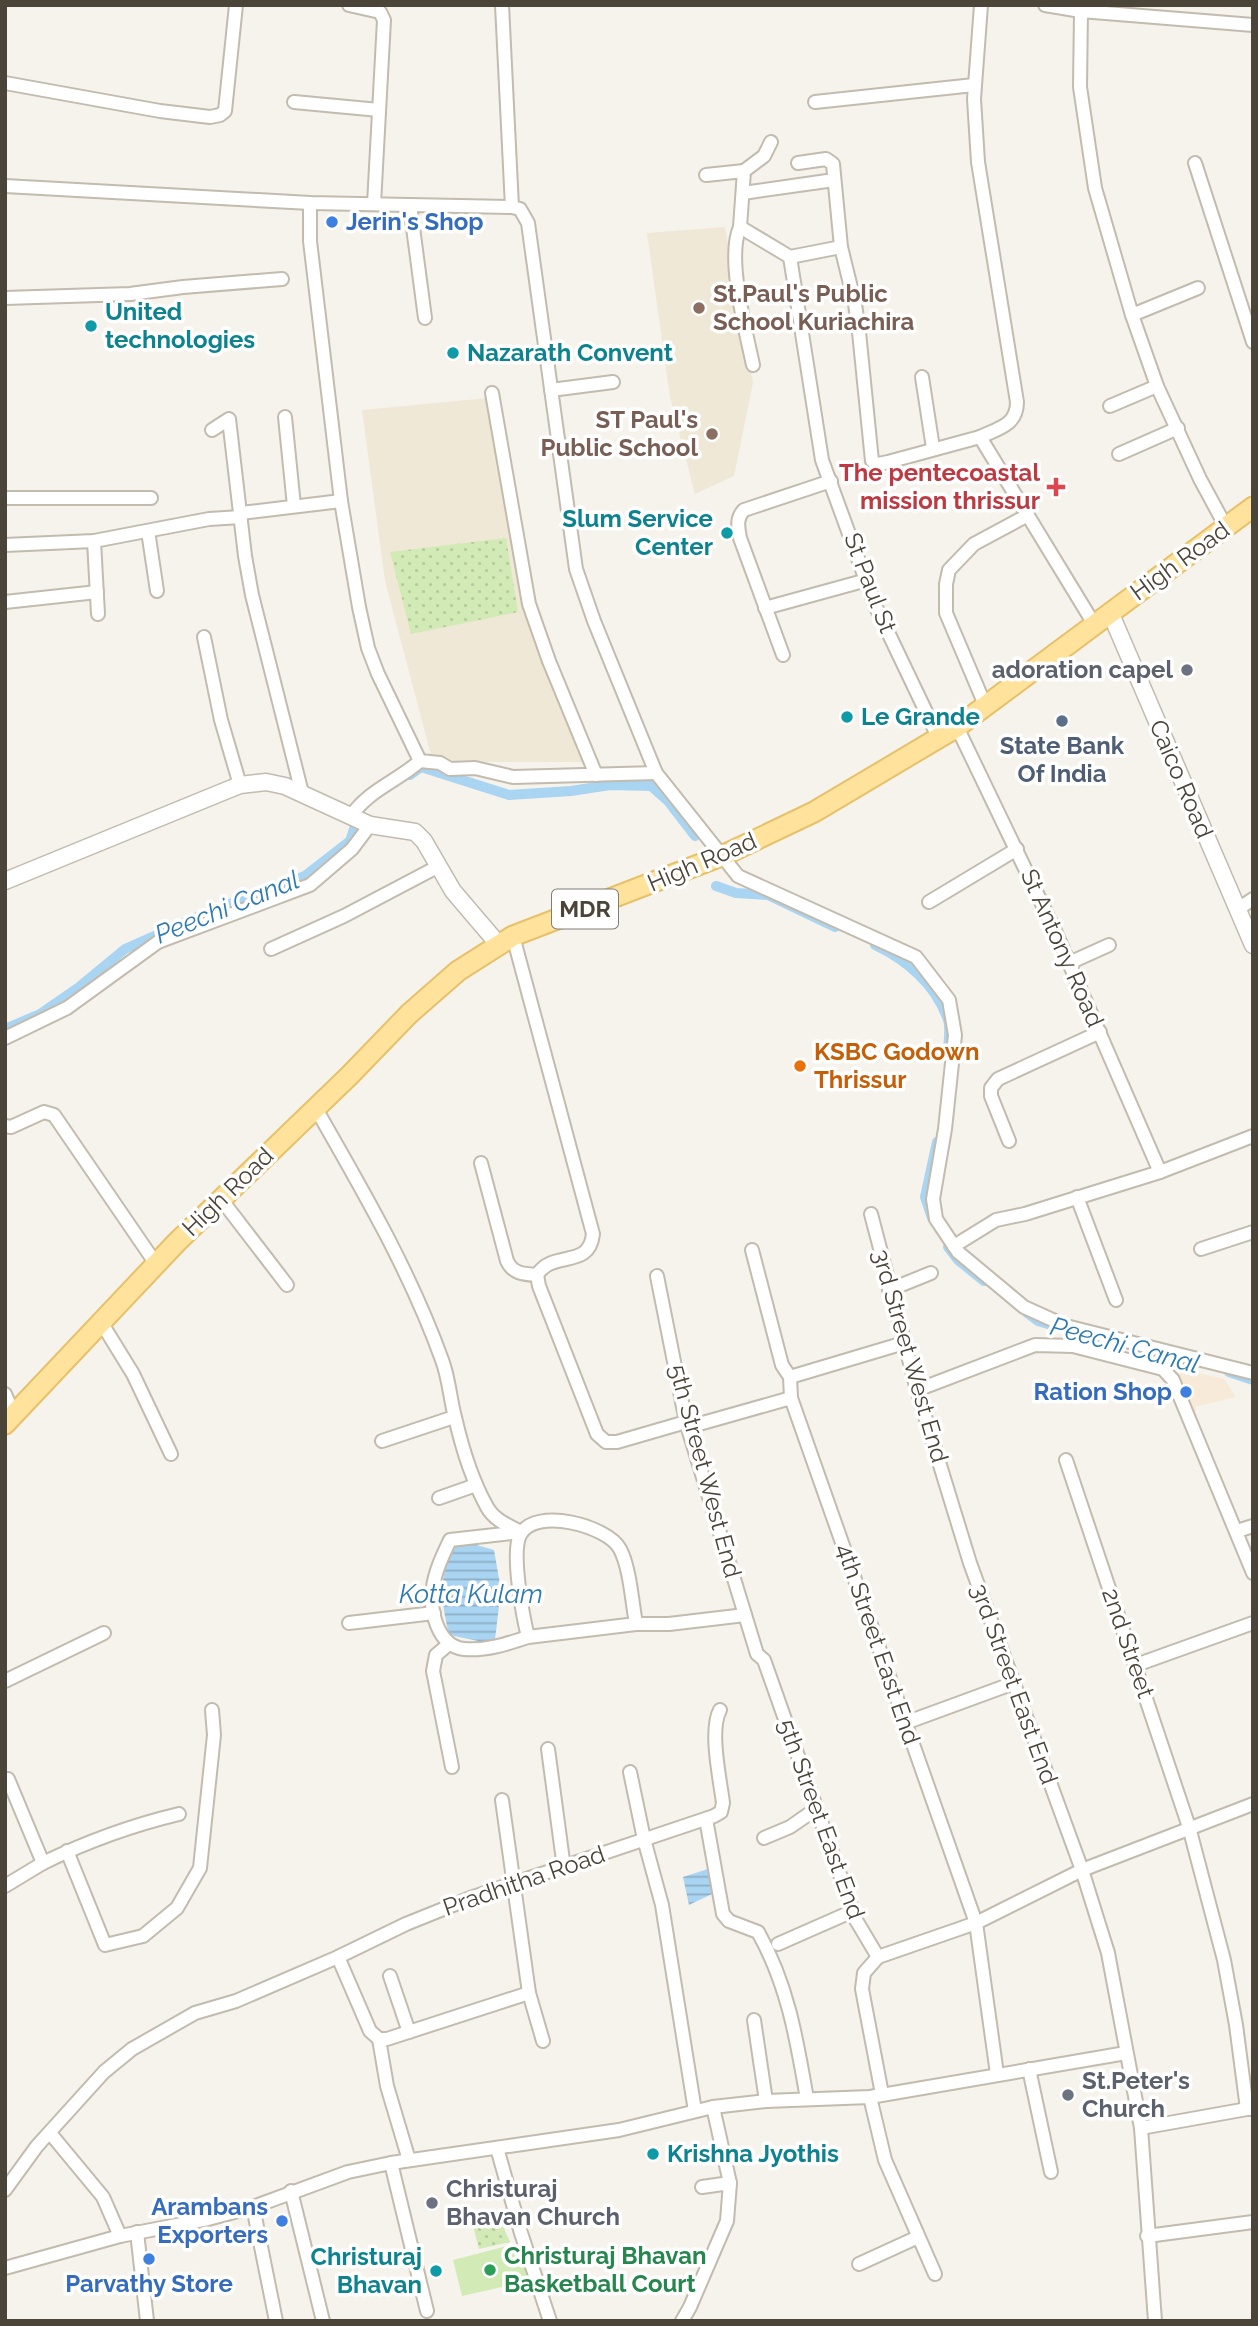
<svg xmlns="http://www.w3.org/2000/svg" width="1258" height="2326" viewBox="0 0 1258 2326" font-family="Raleway,sans-serif">
	<style>
		.commercial { fill: #f7ead8 }
		.education { fill: #efe8d6 }
		.grass { fill: #d2eab5 }
		.park { fill: url(#park-dots) }
		.water { fill: url(#water-rules) }
		.lines { fill: none; stroke-linecap: round; stroke-linejoin: round }
		.canal { stroke: #a9d4f2; stroke-width: 10 }
		.minor-casing { stroke: #c2bbae; stroke-width: 16 }
		.tertiary-casing { stroke: #c2bbae; stroke-width: 19 }
		.primary-casing { stroke: #e6c16a; stroke-width: 23 }
		.minor { stroke: #fff; stroke-width: 12 }
		.tertiary { stroke: #fff; stroke-width: 16 }
		.primary { stroke: #ffe39c; stroke-width: 19 }
		.shop-dot { fill: #3f7fe0; stroke: #fff; stroke-width: 2.5 }
		.education-dot { fill: #8d6e63; stroke: #fff; stroke-width: 2.5 }
		.culture-dot { fill: #0f9aa8; stroke: #fff; stroke-width: 2.5 }
		.health-dot { fill: #e0444e; stroke: #fff; stroke-width: 2.5 }
		.worship-dot { fill: #6b7280; stroke: #fff; stroke-width: 2.5 }
		.service-dot { fill: #5c6f8a; stroke: #fff; stroke-width: 2.5 }
		.food-dot { fill: #e8710a; stroke: #fff; stroke-width: 2.5 }
		.leisure-dot { fill: #2e9e5b; stroke: #fff; stroke-width: 2.5 }
		.labels { text-anchor: middle; stroke-width: 7; stroke-linejoin: round; paint-order: stroke }
		.shield { fill: #fff; stroke: #817c74; stroke-width: 2 }
		.shield-label { font-size: 23px; font-weight: bold; fill: #4b4439 }
		.shop-label { font-size: 24px; font-weight: bold; fill: #366cbe; stroke: #fff; text-anchor: end }
		.education-label { font-size: 24px; font-weight: bold; fill: #785e54; stroke: #fff; text-anchor: start }
		.culture-label { font-size: 24px; font-weight: bold; fill: #0d838f; stroke: #fff; text-anchor: start }
		.health-label { font-size: 24px; font-weight: bold; fill: #be3a42; stroke: #fff; text-anchor: end }
		.street-label { font-size: 24px; fill: #4b4439; stroke: #fff }
		.worship-label { font-size: 24px; font-weight: bold; fill: #5b616d; stroke: #fff; text-anchor: start }
		.service-label { font-size: 24px; font-weight: bold; fill: #4e5e75; stroke: #fff }
		.food-label { font-size: 24px; font-weight: bold; fill: #c56008; stroke: #fff; text-anchor: start }
		.leisure-label { font-size: 24px; font-weight: bold; fill: #27864d; stroke: #fff; text-anchor: start }
		.water-label { font-size: 26px; font-style: italic; fill: #2e7ab2; stroke: #fff }
	</style>
	<defs>
		<pattern id="park-dots" width="8" height="8" patternUnits="userSpaceOnUse" patternTransform="scale(1.75)"><rect width="8" height="8" fill="#d2eab5"/><path d="M2 2h.1M6 6h.1" fill="none" stroke="#b6ca9c" stroke-width="1.8" stroke-linecap="round"/></pattern>
		<pattern id="water-rules" width="6" height="5" patternUnits="userSpaceOnUse" patternTransform="scale(1.75)"><rect width="6" height="5" fill="#a9d4f2"/><path d="M0 2.5h6" fill="none" stroke="#8caec5"/></pattern>
	</defs>
	<rect width="100%" height="100%" fill="#f6f3ec"/>
	<polygon class="commercial" points="1172,1367 1224,1379 1236,1397 1195,1407 1196,1410 1189,1416"/>
	<g class="education">
		<polygon points="725,227 753,383 734,476 695,494 670,397 647,233"/>
		<polygon points="488,398 521,562 514,565 584,762 429,762 431,755 385,581 362,410"/>
	</g>
	<polygon class="grass" points="519,2243 528,2281 462,2296 453,2260"/>
	<g class="park">
		<polygon points="506,538 518,612 411,634 390,552"/>
		<polygon points="502,2213 499,2217 510,2242 479,2249 472,2222"/>
	</g>
	<g class="water">
		<path d="M459 1540 494 1550 501 1590 495 1639 483 1642 449 1635C440 1594 437 1577 459 1540Z"/>
		<polygon points="711,1868 714,1893 689,1905 683,1877"/>
	</g>
	<g class="lines">
		<g class="canal">
			<polyline points="410,775 421,767 509,795 571,791 610,785 651,786 668,801 695,836"/>
			<polyline points="716,886 736,893 768,895 835,927"/>
			<path d="M875 945C907 960 936 985 948 1020 951 1029 948 1043 948 1053"/>
			<polyline points="5,1029 40,1014 79,987 125,949 206,913 305,876 350,841 359,814"/>
			<polyline points="932,1218 925,1197 937,1142"/>
			<polyline points="948,1247 958,1260 984,1281"/>
			<polyline points="1026,1312 1038,1321 1058,1327"/>
			<polyline points="1151,1352 1167,1358 1186,1361"/>
			<polyline points="1229,1372 1253,1380"/>
		</g>
		<defs>
			<g id="minor">
				<polyline points="349,5 380,12 384,20 374,204"/>
				<polyline points="502,5 512,207 520,209 528,223 576,569 594,621 656,773 738,876 916,957 949,1000 955,1035 945,1129 933,1199 936,1219 958,1252 1024,1307 1066,1326 1253,1373"/>
				<path d="M981 5 974 99 978 162 1017 402C1017 425 999 428 980 437L1094 624"/>
				<polyline points="1045,5 1081,11"/>
				<polyline points="5,83 160,111 210,117 220,115 225,111 236,5"/>
				<polyline points="294,102 379,110"/>
				<polyline points="815,102 974,85"/>
				<polyline points="771,142 764,156 744,171 740,227 790,257 841,247"/>
				<polyline points="798,163 826,159 833,164 841,247 855,304 859,332 872,461 878,464 888,462 980,437"/>
				<polyline points="1195,163 1253,342"/>
				<polyline points="706,175 744,171"/>
				<polyline points="5,186 310,203 512,207"/>
				<polyline points="743,193 834,180"/>
				<polyline points="310,203 310,241 341,501 359,607 368,648 378,674 420,761 440,763 450,769 475,768 513,777 656,773"/>
				<polyline points="410,205 425,318"/>
				<path d="M740 227C726 258 746 331 753 365"/>
				<polyline points="790,257 822,460 875,605 939,739"/>
				<polyline points="5,298 130,294 183,287 282,279"/>
				<polyline points="1132,315 1198,288"/>
				<polyline points="922,377 933,448"/>
				<polyline points="551,390 613,382"/>
				<polyline points="492,393 529,604 549,661 596,775"/>
				<polyline points="1110,406 1157,386"/>
				<polyline points="285,417 294,506"/>
				<polyline points="212,430 229,419 245,556 252,595 302,793"/>
				<polyline points="1119,454 1178,428"/>
				<polyline points="5,498 151,498"/>
				<polyline points="241,513 341,501"/>
				<polyline points="1226,527 1200,479 1157,386 1132,315 1095,188 1080,87 1081,11 1253,25"/>
				<polyline points="148,531 157,591"/>
				<polyline points="94,541 98,614"/>
				<polyline points="5,545 94,541 209,519 241,517"/>
				<polyline points="5,602 97,592"/>
				<polyline points="765,608 867,580"/>
				<polyline points="204,637 221,720 240,785"/>
				<path d="M783 655 740 538C738 527 736 518 744 510L831 481"/>
				<polyline points="985,705 946,613 946,584 949,570 974,544 1028,515"/>
				<polyline points="957,727 1056,933 1160,1172"/>
				<path d="M351 816C369 790 396 782 420 761"/>
				<polyline points="929,902 1017,849"/>
				<polyline points="1238,909 1253,899"/>
				<path d="M513 936 593 1234C589 1270 553 1249 537 1275L539 1286 597 1434 606 1442H617L686 1422 692 1426 791 1398"/>
				<polyline points="271,949 344,916 439,866"/>
				<polyline points="1069,963 1109,945"/>
				<polyline points="5,1038 67,1008 158,942 310,885 352,849 370,825"/>
				<path d="M315 1107C362 1189 410 1271 442 1360 449 1378 450 1399 455 1417 462 1448 472 1480 487 1507 494 1520 509 1526 521 1532"/>
				<polyline points="5,1126 11,1127 44,1112 54,1115 156,1264"/>
				<polyline points="1009,1141 991,1096 991,1088 998,1079 1100,1032"/>
				<path d="M481 1163 507 1261C513 1274 524 1274 537 1275"/>
				<polyline points="1077,1197 1116,1300"/>
				<polyline points="221,1199 287,1285"/>
				<polyline points="871,1214 917,1390 970,1563 1082,1870 1108,1953 1141,2128 1155,2321"/>
				<polyline points="954,1246 996,1220 1025,1214 1160,1172 1253,1136"/>
				<polyline points="1201,1249 1253,1232"/>
				<polyline points="752,1250 782,1365 790,1377 791,1398 976,1923 1082,1870 1253,1804"/>
				<polyline points="657,1276 686,1422 757,1654 764,1660 856,1920 878,1957 976,1923 997,2074"/>
				<polyline points="889,1290 931,1273"/>
				<polyline points="101,1322 133,1374 171,1454"/>
				<polyline points="790,1377 904,1343"/>
				<polyline points="917,1390 1035,1345 1073,1346 1163,1369 1173,1380 1253,1573"/>
				<polyline points="5,1394 14,1415"/>
				<polyline points="382,1441 454,1417"/>
				<polyline points="1066,1460 1189,1827 1224,1960 1236,2025 1247,2109 1253,2109"/>
				<polyline points="439,1498 476,1485"/>
				<polyline points="1237,1531 1253,1526"/>
				<path d="M521 1532 450 1540C443 1555 435 1571 433 1587 429 1609 437 1646 464 1649 486 1651 507 1644 528 1637"/>
				<polyline points="349,1623 434,1613"/>
				<path d="M636 1624 528 1637C523 1617 511 1553 520 1535 535 1506 608 1526 620 1549 630 1568 632 1602 636 1624H669L745 1615"/>
				<polyline points="449,1644 436,1655 433,1671 452,1767"/>
				<polyline points="1136,1665 1253,1623"/>
				<polyline points="5,1681 104,1633"/>
				<polyline points="905,1723 1014,1683"/>
				<polyline points="548,1749 564,1868"/>
				<polyline points="630,1772 644,1839 662,1905 695,2111"/>
				<polyline points="5,1780 8,1779 43,1863 5,1886"/>
				<polyline points="502,1800 529,1993 543,2041"/>
				<path d="M706 1819 723 1914 729 1921 758 1932C788 1985 797 2041 807 2099"/>
				<polyline points="764,1838 790,1827 816,1809"/>
				<polyline points="67,1851 105,1945 143,1936 177,1908 200,1868 214,1735 212,1710"/>
				<path d="M43 1863C86 1842 133 1825 179 1814"/>
				<polyline points="778,1944 853,1911"/>
				<polyline points="338,1957 370,2031 379,2039 387,2039 529,1993"/>
				<polyline points="878,1957 864,1973 862,1989 882,2094"/>
				<polyline points="390,1976 409,2032"/>
				<polyline points="754,2020 766,2101"/>
				<polyline points="379,2039 387,2086 409,2160"/>
				<polyline points="1029,2069 1051,2172"/>
				<polyline points="870,2097 885,2160 935,2274"/>
				<polyline points="713,2107 730,2183"/>
				<polyline points="1141,2128 1247,2109"/>
				<polyline points="50,2133 103,2197 120,2236"/>
				<polyline points="497,2148 521,2233 550,2321"/>
				<polyline points="391,2163 427,2311"/>
				<path d="M5 2190 37 2146 104 2072 132 2049 195 2013 236 2001 338 1957 406 1924 473 1897 714 1816 721 1812 723 1803C720 1779 709 1730 720 1710"/>
				<polyline points="291,2191 323,2321"/>
				<polyline points="253,2207 276,2321"/>
				<polyline points="137,2232 147,2321"/>
				<polyline points="1147,2236 1253,2222"/>
				<polyline points="859,2264 918,2237"/>
				<polyline points="5,2268 120,2236 208,2219 253,2207 348,2172 391,2163 619,2130 713,2107 766,2101 870,2097 1126,2053"/>
				<polyline points="682,2321 690,2307 727,2221 730,2183 702,2187"/>
			</g>
			<g id="tertiary">
				<polyline points="1110,612 1253,945"/>
				<polyline points="5,881 225,791 240,785 266,782 285,786 370,825 415,832 424,841 453,891 499,945"/>
			</g>
			<polyline id="primary" points="5,1424 177,1242 349,1076 409,1014 458,971 513,936 724,855 814,812 957,727 1253,507"/>
		</defs>
		<use href="#minor" class="minor-casing"/>
		<use href="#tertiary" class="tertiary-casing"/>
		<use href="#primary" class="primary-casing"/>
		<use href="#minor" class="minor"/>
		<use href="#tertiary" class="tertiary"/>
		<use href="#primary" class="primary"/>
	</g>
	<g class="shop-dot">
		<circle cx="332" cy="222" r="7"/>
		<circle cx="1186" cy="1392" r="7"/>
		<circle cx="282" cy="2221" r="7"/>
		<circle cx="149" cy="2259" r="7"/>
	</g>
	<g class="education-dot">
		<circle cx="699" cy="308" r="7"/>
		<circle cx="712" cy="434" r="7"/>
	</g>
	<g class="culture-dot">
		<circle cx="91" cy="326" r="7"/>
		<circle cx="453" cy="353" r="7"/>
		<circle cx="727" cy="533" r="7"/>
		<circle cx="847" cy="717" r="7"/>
		<circle cx="653" cy="2154" r="7"/>
		<circle cx="436" cy="2271" r="7"/>
	</g>
	<path class="health-dot" d="M1052.5 476.5h7v7h7v7h-7v7h-7v-7h-7v-7h7z"/>
	<g class="worship-dot">
		<circle cx="1187" cy="670" r="7"/>
		<circle cx="1068" cy="2095" r="7"/>
		<circle cx="432" cy="2203" r="7"/>
	</g>
	<circle class="service-dot" cx="1062" cy="721" r="7"/>
	<circle class="food-dot" cx="800" cy="1066" r="7"/>
	<circle class="leisure-dot" cx="490" cy="2270" r="7"/>
	<g class="labels">
		<rect class="shield" x="552" y="889.5" width="66" height="39" rx="5"/>
		<g class="shield-label">
			<text x="585" y="917">MDR</text>
		</g>
		<g class="shop-label">
			<text x="346" y="230" text-anchor="start">Jerin's Shop</text>
			<text x="1172" y="1400">Ration Shop</text>
			<text x="268" y="2215">Arambans<tspan x="268" dy="28">Exporters</tspan></text>
			<text x="149" y="2292" text-anchor="middle">Parvathy Store</text>
		</g>
		<g class="education-label">
			<text x="713" y="302">St.Paul's Public<tspan x="713" dy="28">School Kuriachira</tspan></text>
			<text x="698" y="428" text-anchor="end">ST Paul's<tspan x="698" dy="28">Public School</tspan></text>
		</g>
		<g class="culture-label">
			<text x="105" y="320">United<tspan x="105" dy="28">technologies</tspan></text>
			<text x="467" y="361">Nazarath Convent</text>
			<text x="713" y="527" text-anchor="end">Slum Service<tspan x="713" dy="28">Center</tspan></text>
			<text x="861" y="725">Le Grande</text>
			<text x="667" y="2162">Krishna Jyothis</text>
			<text x="422" y="2265" text-anchor="end">Christuraj<tspan x="422" dy="28">Bhavan</tspan></text>
		</g>
		<g class="health-label">
			<text x="1040" y="481">The pentecoastal<tspan x="1040" dy="28">mission thrissur</tspan></text>
		</g>
		<g class="street-label">
			<text transform="translate(1180 561) rotate(-36)" y="8">High Road</text>
			<text transform="translate(870 583) rotate(69)" y="8">St Paul St</text>
			<text transform="translate(1181 779) rotate(67)" y="8">Caico Road</text>
			<text transform="translate(702 862) rotate(-23)" y="8">High Road</text>
			<text transform="translate(1062 948) rotate(66)" y="8">St Antony Road</text>
			<text transform="translate(228 1192) rotate(-44)" y="8">High Road</text>
			<text transform="translate(910 1356) rotate(74)" y="8">3rd Street West End</text>
			<text transform="translate(705 1471) rotate(75)" y="8">5th Street West End</text>
			<text transform="translate(1128 1643) rotate(71)" y="8">2nd Street</text>
			<text transform="translate(878 1644) rotate(71)" y="8">4th Street East End</text>
			<text transform="translate(1014 1684) rotate(70)" y="8">3rd Street East End</text>
			<text transform="translate(821 1819) rotate(70)" y="8">5th Street East End</text>
			<text transform="translate(524 1881) rotate(-19)" y="8">Pradhitha Road</text>
		</g>
		<g class="worship-label">
			<text x="1173" y="678" text-anchor="end">adoration capel</text>
			<text x="1082" y="2089">St.Peter's<tspan x="1082" dy="28">Church</tspan></text>
			<text x="446" y="2197">Christuraj<tspan x="446" dy="28">Bhavan Church</tspan></text>
		</g>
		<g class="service-label">
			<text x="1062" y="754">State Bank<tspan x="1062" dy="28">Of India</tspan></text>
		</g>
		<g class="food-label">
			<text x="814" y="1060">KSBC Godown<tspan x="814" dy="28">Thrissur</tspan></text>
		</g>
		<g class="leisure-label">
			<text x="504" y="2264">Christuraj Bhavan<tspan x="504" dy="28">Basketball Court</tspan></text>
		</g>
		<g class="water-label">
			<text transform="translate(227 907) rotate(-22)" y="9">Peechi Canal</text>
			<text transform="translate(1125 1345) rotate(15)" y="9">Peechi Canal</text>
			<text x="471" y="1603">Kotta Kulam</text>
		</g>
	</g>
	<rect width="1258" height="2326" fill="none" stroke="#4b4439" stroke-width="14"/>
</svg>
